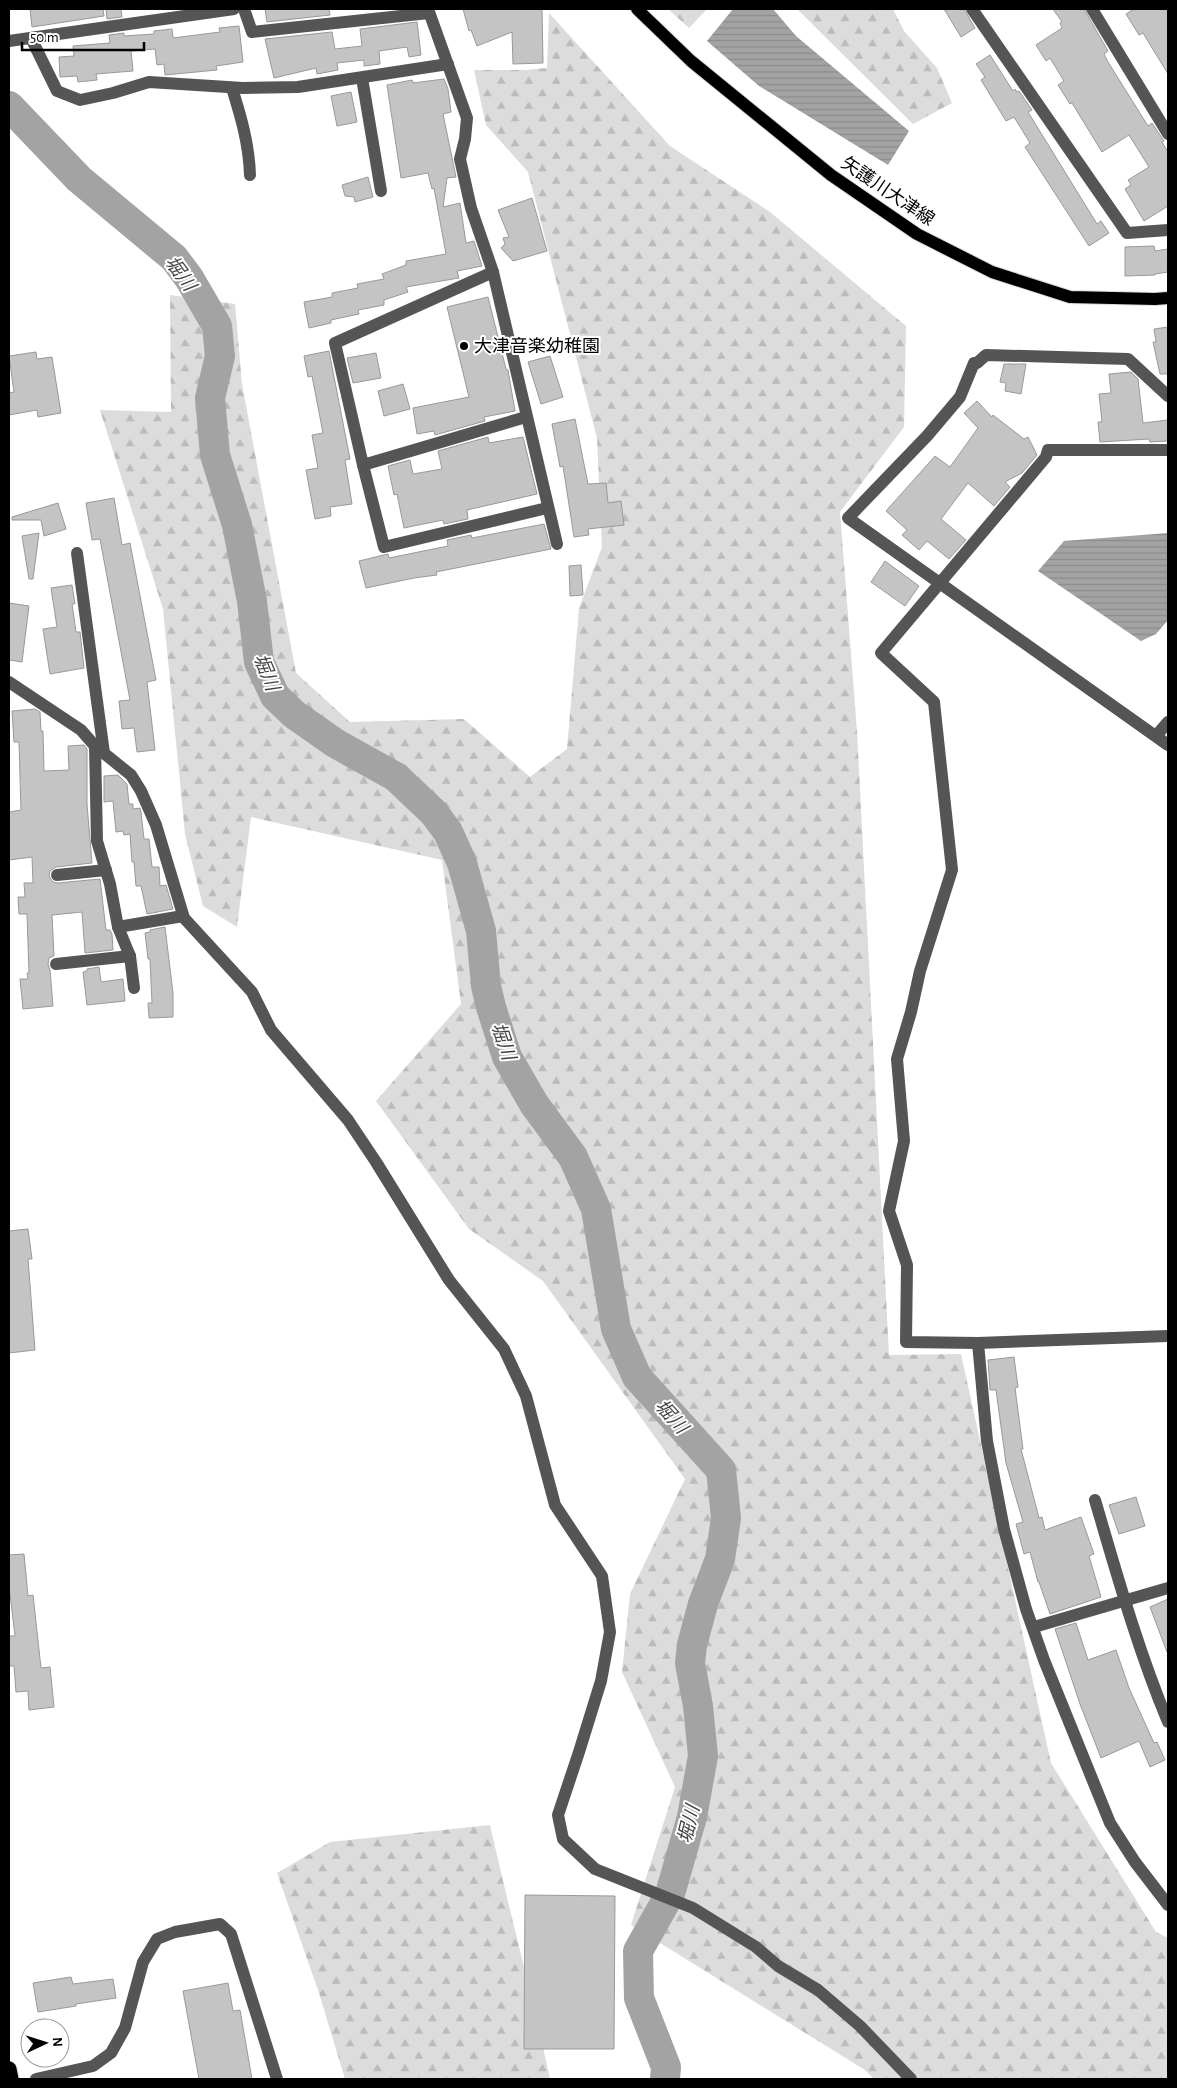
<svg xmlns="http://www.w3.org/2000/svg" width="1177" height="2088" viewBox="0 0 1177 2088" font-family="'Alegreya Sans','Noto Sans JP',sans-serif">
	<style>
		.forest { fill: url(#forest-firs) }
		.water { fill: url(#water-rules) }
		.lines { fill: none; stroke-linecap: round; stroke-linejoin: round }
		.river { stroke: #a3a3a3; stroke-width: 30 }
		.building { fill: #c4c4c4; stroke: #999 }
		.major-casing { stroke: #dbdbdb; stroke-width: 14 }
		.highway-casing { stroke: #dbdbdb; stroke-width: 17 }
		.minor { stroke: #555; stroke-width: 12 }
		.major { stroke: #000; stroke-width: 12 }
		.highway { stroke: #000; stroke-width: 15 }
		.poi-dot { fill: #000; stroke: #fff; stroke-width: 2 }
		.labels { text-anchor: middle; stroke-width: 4; stroke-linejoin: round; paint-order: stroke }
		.street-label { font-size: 18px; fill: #000; stroke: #fff }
		.poi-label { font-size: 18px; fill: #000; stroke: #fff; text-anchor: start }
		.water-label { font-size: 19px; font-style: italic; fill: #444; stroke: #fff }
	</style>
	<defs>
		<pattern id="forest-firs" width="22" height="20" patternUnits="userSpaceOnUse" patternTransform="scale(1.25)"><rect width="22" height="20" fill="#dcdcdc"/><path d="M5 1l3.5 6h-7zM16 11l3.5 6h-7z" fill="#bbb"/></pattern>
		<pattern id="water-rules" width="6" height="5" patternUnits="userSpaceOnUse" patternTransform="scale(1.25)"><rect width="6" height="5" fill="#a3a3a3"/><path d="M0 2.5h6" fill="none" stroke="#8b8b8b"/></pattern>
	</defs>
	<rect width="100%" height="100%" fill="#fff"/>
	<g class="forest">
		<polygon points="668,9 707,9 689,28"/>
		<polygon points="797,9 893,9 904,31 937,68 952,103 913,124"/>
		<polygon points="549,13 670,146 770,212 906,326 904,427 840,512 857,731 889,1355 961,1354 1051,1763 1156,1932 1168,1938 1168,2079 874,2079 865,2070 631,1925 675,1787 622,1672 630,1594 685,1479 543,1281 469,1229 376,1101 461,1004 442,860 251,817 237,927 203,906 185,834 163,609 100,410 171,412 170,295 235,304 242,384 296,673 350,722 464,719 530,777 567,749 579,608 602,547 597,438 528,172 486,125 474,70 526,70 547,68"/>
		<path d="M490 1825C509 1910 532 1994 550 2079H345L319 1993 277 1873 330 1842Z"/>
	</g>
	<g class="water">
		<polygon points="733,9 773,9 796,36 909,131 888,165 759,86 707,41"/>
		<polygon points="1168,533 1168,620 1156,634 1141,641 1038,571 1064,541"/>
	</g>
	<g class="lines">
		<polyline class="river" points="9,106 79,179 174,258 189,278 217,326 220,356 210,398 215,455 237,525 252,601 259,662 275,696 295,715 335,743 396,777 434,813 448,832 462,863 481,931 486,986 491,1007 507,1057 534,1104 573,1157 596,1209 616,1329 637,1377 721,1470 726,1518 720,1559 703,1604 692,1645 690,1663 698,1706 703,1756 692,1817 670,1894 638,1951 639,1998 666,2067 665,2079"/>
	</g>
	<g class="building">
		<polygon points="30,9 103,9 104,16 32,27"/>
		<polygon points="106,9 121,9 122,17 107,19"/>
		<polygon points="265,9 329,9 330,15 267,22"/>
		<polygon points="463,9 542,9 543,63 513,64 512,32 477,46 471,30 469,31"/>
		<polygon points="944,9 964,9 975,28 961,37"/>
		<polygon points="1053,9 1084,9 1108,51 1104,54 1108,62 1148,126 1152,123 1164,141 1162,142 1168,152 1168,206 1144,221 1125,189 1131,185 1128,180 1149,167 1129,135 1102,152 1072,103 1070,104 1058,85 1064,81 1050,58 1046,61 1036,45 1062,28 1060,23 1062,22"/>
		<polygon points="1134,9 1168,9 1168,74 1143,33 1139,35 1126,14"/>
		<polygon points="417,22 421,55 409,57 407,47 379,51 380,64 364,66 364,60 337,63 338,70 317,74 316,68 274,78 265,39 332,32 335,49 362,46 360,29"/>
		<polygon points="239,26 243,62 216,66 217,70 165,75 164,64 157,65 155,49 131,51 133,71 96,74 97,80 78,82 77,76 60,77 59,57 74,56 73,46 110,43 109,35 124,33 124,36 154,34 154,31 172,29 173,38 220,32 219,28"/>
		<polygon points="990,55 1013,91 1015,89 1017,92 1019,91 1032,110 1028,112 1097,224 1101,221 1109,233 1089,246 1025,147 1030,143 1014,117 1006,121 981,80 985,77 976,64"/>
		<polygon points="444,79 448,89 451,112 443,114 456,177 447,178 443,207 460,203 466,243 474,241 482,266 457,271 459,278 406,287 408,292 384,300 384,305 358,310 359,314 331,320 331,323 309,328 304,302 332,297 332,293 358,288 357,284 384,279 382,274 406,265 406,261 446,254 434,188 432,189 428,173 401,178 387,85 412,80 413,83"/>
		<polygon points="351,92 357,122 337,126 331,96"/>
		<polygon points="368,177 373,197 355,202 354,197 345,196 342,185"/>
		<polygon points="532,198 547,251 513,261 501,248 505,244 503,238 509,237 498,210"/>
		<polygon points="1154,246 1155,251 1168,249 1168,272 1155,274 1155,275 1125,276 1125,247"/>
		<polygon points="488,297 506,369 508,370 515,411 484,417 485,421 435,435 434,431 417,434 413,408 469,397 447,307"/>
		<polygon points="1168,327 1168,374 1160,374 1153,342 1156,342 1154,329"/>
		<polygon points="329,351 350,459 345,460 352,504 330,507 331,516 315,519 306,470 318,468 312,435 323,433 312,376 308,377 304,356"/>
		<polygon points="36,352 37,359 52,357 61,413 38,417 37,410 9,415 9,393 14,392 9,356"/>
		<polygon points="376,353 381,378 353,383 347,358"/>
		<polygon points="550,356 563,397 541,404 528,362"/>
		<polygon points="1004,364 1026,364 1021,394 1005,391 1006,383 1000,382"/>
		<polygon points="1131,372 1138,379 1143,423 1168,420 1168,441 1150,442 1149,439 1100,442 1098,422 1102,422 1099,394 1111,393 1109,374"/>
		<polygon points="403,384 410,409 384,416 378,391"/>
		<polygon points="977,401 992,417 993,415 1024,439 1028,437 1037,455 1022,473 1005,482 1010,487 994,506 968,483 941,519 966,540 949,559 927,541 919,550 902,535 907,530 886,511 935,456 950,467 978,428 964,413"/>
		<polygon points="575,419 588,484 606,483 608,503 621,501 624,525 588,529 589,535 574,537 563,466 560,467 552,424"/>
		<polygon points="488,437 489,443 523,437 537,494 467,510 468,519 444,524 443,520 404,528 397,494 394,495 388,466 410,460 413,474 442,469 438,451"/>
		<polygon points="114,498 122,545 130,543 156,680 147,682 155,750 137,752 134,728 122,729 119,701 130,700 100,539 92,540 86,503"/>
		<polygon points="58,503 66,529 44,536 41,520 12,520 12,517"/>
		<polygon points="544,524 551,549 436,572 437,575 414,578 366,588 359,561 388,554 389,558 448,546 447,540 471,535 472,538"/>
		<polygon points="39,533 33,579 29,579 22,536"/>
		<polygon points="885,561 919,586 905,606 871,582"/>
		<polygon points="581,565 583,595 570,596 569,566"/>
		<polygon points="72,585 75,604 72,604 76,632 80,632 84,668 50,674 43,629 57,627 51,588"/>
		<polygon points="9,603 29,606 22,662 9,660"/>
		<polygon points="35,709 40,712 41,731 43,731 44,771 69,770 68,746 84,745 87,749 87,804 92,863 56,867 50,871 49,876 53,882 58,883 100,879 106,930 110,930 112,934 113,950 85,953 82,912 52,915 54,956 49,958 48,964 50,970 53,1006 23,1009 20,979 28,979 27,973 29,973 27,914 19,914 18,897 25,897 24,883 33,883 32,857 9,860 9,812 21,810 19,742 14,742 12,711"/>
		<polygon points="118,775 127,784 129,804 133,804 133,809 140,808 141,812 144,839 149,839 152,867 159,867 160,886 166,885 173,909 147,914 141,886 136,886 134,862 132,862 130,834 124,835 123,831 116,832 113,801 104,802 104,776"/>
		<polygon points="165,927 173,993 173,1017 149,1018 148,1003 152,1003 150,959 148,959 145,933 150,932 150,930"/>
		<polygon points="99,967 101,982 123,979 125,1001 87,1005 83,972 87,971 87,969"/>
		<polygon points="28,1229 32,1259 28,1259 35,1350 9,1353 9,1231"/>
		<polygon points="1014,1357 1018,1387 1015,1388 1023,1449 1021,1449 1039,1518 1042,1517 1045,1530 1081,1517 1094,1554 1089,1556 1101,1597 1050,1614 1039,1582 1038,1582 1030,1552 1024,1554 1016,1524 1023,1522 1006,1463 996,1390 990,1390 988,1360"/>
		<polygon points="1136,1497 1145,1526 1119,1534 1109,1505"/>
		<polygon points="24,1554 28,1596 33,1595 41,1668 50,1667 54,1707 29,1710 28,1691 16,1692 14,1666 9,1666 9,1636 15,1636 10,1594 9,1594 9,1555"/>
		<polygon points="1168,1599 1168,1652 1167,1652 1150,1607"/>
		<polygon points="1076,1623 1088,1660 1116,1650 1129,1688 1154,1743 1157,1742 1165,1760 1150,1767 1139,1741 1101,1758 1080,1704 1055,1629"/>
		<polygon points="525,1895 615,1896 614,2049 524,2049"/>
		<polygon points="71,1977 73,1984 113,1979 116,1998 76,2004 76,2006 38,2012 33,1983"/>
		<polygon points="228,1983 233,2011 240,2010 252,2079 199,2079 183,1991"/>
	</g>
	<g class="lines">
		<defs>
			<polyline id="major" points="637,9 691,61 831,175 917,234 992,272 1070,297 1155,299 1168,298"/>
			<polyline id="highway" points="9,2069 11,2079"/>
		</defs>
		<use href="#major" class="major-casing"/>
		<use href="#highway" class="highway-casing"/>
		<g class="minor">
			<polyline points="244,9 252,32 429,13"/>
			<polyline points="428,9 467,118 465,139 460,159 471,208 493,272 557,544"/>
			<polyline points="972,9 1127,233 1168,230"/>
			<polyline points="1092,9 1168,134"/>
			<polyline points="31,38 57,91 80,100 113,93 149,82 243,88 298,87 448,64"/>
			<polyline points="9,41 234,9"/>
			<polyline points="362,78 381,191"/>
			<path d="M232 88C241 117 249 144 250 175"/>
			<polyline points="493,272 335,343 363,465 526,417"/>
			<polyline points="1168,396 1128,359 986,355 977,363 974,363 960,397 927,436 848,518 1168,745"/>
			<polyline points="1168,450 1048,450 1046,457 881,653 934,702 952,870 920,971 911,1012 897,1059 904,1141 889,1211 907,1265 906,1342 978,1343 1168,1336"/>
			<polyline points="363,465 384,547 547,508"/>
			<polyline points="77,553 104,753"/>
			<polyline points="9,682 81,730 95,746 131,775 141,791 156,825 184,918 252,992 271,1030 348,1120 376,1162 449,1280 504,1349 526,1396 555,1505 602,1576 610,1632 601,1681 579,1752 558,1815 563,1839 595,1869 693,1908 756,1947 778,1966 818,1990 860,2026 911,2079"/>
			<polyline points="1156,736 1168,722"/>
			<polyline points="95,746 97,841 110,884 118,927 130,956 134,988"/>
			<polyline points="57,875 106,870"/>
			<polyline points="118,927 183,916"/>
			<polyline points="56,964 130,956"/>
			<polyline points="978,1343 987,1441 1004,1529 1026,1609 1044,1660 1110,1823 1135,1862 1168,1905"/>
			<path d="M1095 1500C1117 1575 1138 1650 1168 1722"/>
			<polyline points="1034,1627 1168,1588"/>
			<polyline points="36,2079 93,2066 111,2053 125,2028 143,1962 157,1939 175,1932 220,1924 231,1934 277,2079"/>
		</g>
		<use href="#major" class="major"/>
		<use href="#highway" class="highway"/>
	</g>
	<circle class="poi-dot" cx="464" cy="346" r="5"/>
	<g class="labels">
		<g class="street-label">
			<text transform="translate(888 191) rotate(34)" y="6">矢護川大津線</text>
		</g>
		<g class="poi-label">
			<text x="474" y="352">大津音楽幼稚園</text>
		</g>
		<g class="water-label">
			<text transform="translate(181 273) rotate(54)" y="7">堀川</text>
			<text transform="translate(267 672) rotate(68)" y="7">堀川</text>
			<text transform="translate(504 1041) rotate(71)" y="7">堀川</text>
			<text transform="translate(672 1416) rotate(48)" y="7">堀川</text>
			<text transform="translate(688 1824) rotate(-76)" y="7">堀川</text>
		</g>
	</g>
	<rect width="1177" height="2088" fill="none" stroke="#000000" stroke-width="20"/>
	<g transform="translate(45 2043) rotate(86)"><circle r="24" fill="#ffffff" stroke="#999999"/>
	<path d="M0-4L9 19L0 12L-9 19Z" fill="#000000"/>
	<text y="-8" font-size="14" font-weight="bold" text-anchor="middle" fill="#000000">N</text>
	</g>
	<path d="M22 42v8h122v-8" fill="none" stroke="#000000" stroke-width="2.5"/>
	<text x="30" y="42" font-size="15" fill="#000000" stroke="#ffffff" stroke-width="4" paint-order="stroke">50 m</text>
</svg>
